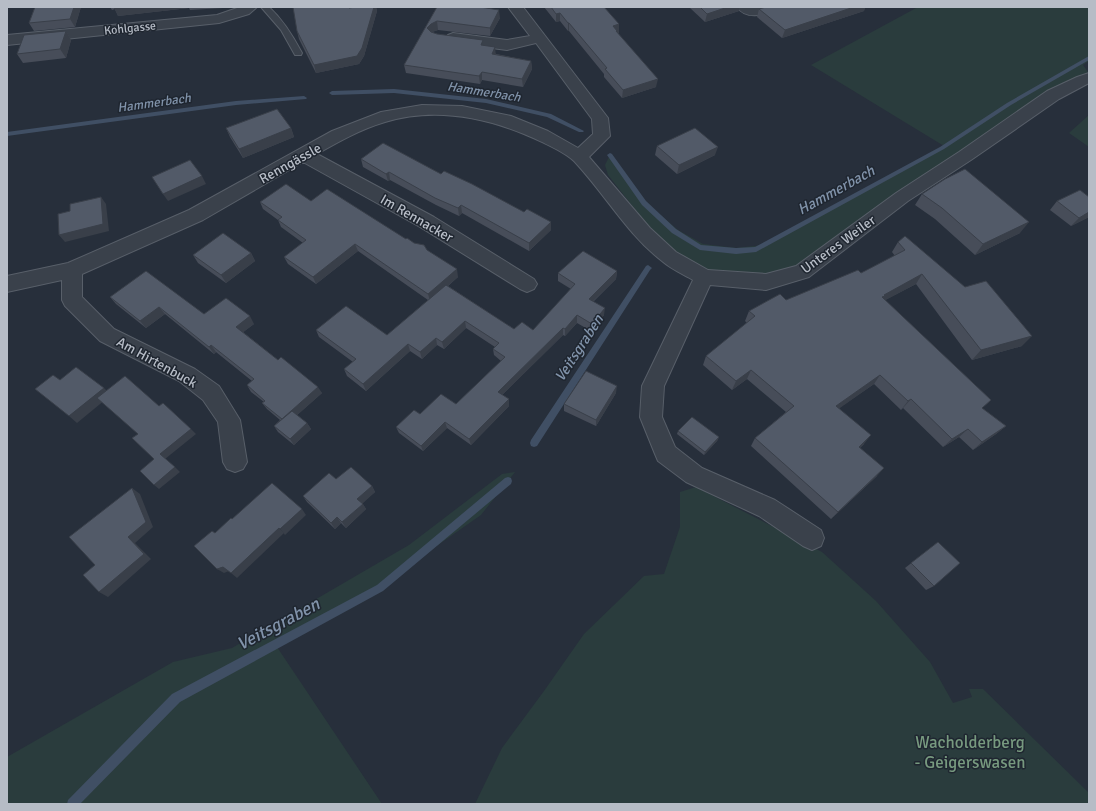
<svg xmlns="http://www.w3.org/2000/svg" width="1096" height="811" viewBox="0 0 1096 811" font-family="Signika,sans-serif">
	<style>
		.green { fill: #2a3c3d }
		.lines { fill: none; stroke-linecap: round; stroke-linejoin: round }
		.stream { fill: #404f64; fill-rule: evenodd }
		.lane-casing { stroke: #585f69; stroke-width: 2 }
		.street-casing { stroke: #585f69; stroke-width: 2 }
		.lane { fill: #3a414b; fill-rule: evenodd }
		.street { fill: #3a414b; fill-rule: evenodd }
		.wall { fill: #474d59 }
		.shaded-wall { fill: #393f49 }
		.building { fill: #525a68; stroke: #393f49 }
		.labels { text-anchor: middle; stroke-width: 3; stroke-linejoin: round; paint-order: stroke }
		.far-street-label { font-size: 12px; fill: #b6bcc6; stroke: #1f2630 }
		.far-water-label { font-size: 13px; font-style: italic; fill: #8193aa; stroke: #1f2630 }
		.street-label { font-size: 14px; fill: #b6bcc6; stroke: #1f2630 }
		.water-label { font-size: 15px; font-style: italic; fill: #8193aa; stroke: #1f2630 }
		.near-park-label { font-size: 17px; fill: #77997f; stroke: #1f2630 }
		.near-water-label { font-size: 18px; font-style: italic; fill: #8193aa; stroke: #1f2630 }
	</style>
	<rect width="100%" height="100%" fill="#272f3b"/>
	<g class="green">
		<polygon points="918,7 1089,7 1089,61 1083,65 1088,72 1034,104 796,269 760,276 718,275 677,257 656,236 608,175 605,165 609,157 645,202 678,230 703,244 736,248 764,245 944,146 811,65"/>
		<polygon points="1089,115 1089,147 1069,133"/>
		<polygon points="515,472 481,515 342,612 277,647 382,804 7,804 7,757 173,662 232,648 409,545 502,474"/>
		<polygon points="696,487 822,552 876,601 930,662 953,703 972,697 969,689 983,689 1089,793 1089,804 475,804 502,748 544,691 584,634 644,576 664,574 680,527 680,492"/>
	</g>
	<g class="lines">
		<g class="stream">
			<polygon points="1089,56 1089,60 1011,105 944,149 756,252 736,254 700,250 672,233 642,205 607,155 610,153 612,154 646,201 676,229 701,245 736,248 755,247 940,147 1007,103"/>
			<polygon points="394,89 486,99 551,114 584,131 583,132 579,132 547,117 486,103 394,93 332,95 329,93 332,91"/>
			<polygon points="304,96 307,98 306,99 236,105 7,136 7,132 236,101"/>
			<polygon points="648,265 652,268 650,270 537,446 534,447 531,446 530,443 531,440 646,266"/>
			<polygon points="508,477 511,478 512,481 511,484 383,591 180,702 80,804 67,804 68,800 172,694 377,585 505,478"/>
		</g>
		<defs>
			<path id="lane" d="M261 7H269C283 20 293 36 302 53L301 55H295L281 30Z"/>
			<g id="street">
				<polygon points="240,7 257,7 249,14 219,23 7,45 7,35 217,15"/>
				<path d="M508 7H523L608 118 610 136 589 157 650 228 676 252 708 270 766 274 796 266 896 193 959 152 1047 91 1077 77 1089 73V83L1059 99 971 160 908 201 809 277 766 290 710 285 664 386 662 417 675 447 702 468 775 500 821 530 824 538 821 546 812 550 803 546 759 516 686 482 658 461 655 454 640 417 642 386 693 280C683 274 671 269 662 261 627 234 605 194 574 161 565 152 536 139 524 134 480 116 431 108 385 122 361 129 338 142 317 154L434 217 534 279 537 284 534 289 527 292 520 289 420 227 303 162 203 220 82 274V297L114 329 195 369 219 386 240 420 247 462 243 469 235 472 227 469 223 462 218 422 203 400 179 381 100 341 65 306 62 300V280L7 292V276L68 263 189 210 332 131 381 112 422 105 462 106 511 116 548 131 578 148 593 134 592 119 536 43 507 50 453 43 448 41 445 38 448 35 453 33 507 40 530 36Z"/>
				<path d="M737 7H780L778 10C765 14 747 21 737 7Z"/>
			</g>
		</defs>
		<use href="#lane" class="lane-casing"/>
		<use href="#street" class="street-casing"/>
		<use href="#lane" class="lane"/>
		<use href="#street" class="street"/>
	</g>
	<g class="wall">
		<polygon points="35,7 81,7 75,27 34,31 29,23"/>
		<polygon points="110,7 223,7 223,8 190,10 189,8 118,16 115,9 112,10"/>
		<polygon points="356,7 376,7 377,11 364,56 359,64 316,73 299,39 297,31 349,8"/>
		<polygon points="437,7 500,18 490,36 438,30 432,32 437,34 484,46 496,54 531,61 532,69 523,87 482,80 480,84 406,73 404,65"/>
		<polygon points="544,7 604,7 619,24 619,33 617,33 656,87 622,98 604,77 604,74 569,31 568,31 560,21 556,22"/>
		<polygon points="689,7 740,7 739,11 705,22"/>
		<polygon points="766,7 865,7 864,11 782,38 757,17 759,9"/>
		<polygon points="66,31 71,40 66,58 23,63 17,54"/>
		<polygon points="226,128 291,128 294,137 243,158 230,137"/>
		<polygon points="657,146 715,155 677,174 655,155"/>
		<polygon points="361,159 441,174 524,212 551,222 551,230 529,251 462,213 459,216 436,205 390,180 388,181 363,167"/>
		<polygon points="922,194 1020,233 975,255 935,219 915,205"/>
		<polygon points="311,201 406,239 427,250 458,277 448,286 514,329 533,330 571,289 558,281 558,273 617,271 616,279 593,302 604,315 591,331 577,323 565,336 563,335 502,395 509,399 509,406 471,445 447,428 423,451 399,433 396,427 420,414 456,404 501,361 494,355 493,349 495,347 466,328 444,349 437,345 422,359 410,351 366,391 347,376 344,369 353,362 319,337 316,330 387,335 428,300 358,251 316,284 288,264 284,257 303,243 281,227 278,220 263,209 260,202"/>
		<polygon points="1057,201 1089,217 1071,226 1050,210"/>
		<polygon points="898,242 1022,346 972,360 916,284 885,300 991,400 982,408 1006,426 996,434 973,450 959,437 943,447 903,408 901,410 874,384 839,408 864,444 860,448 877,476 831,519 751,446 755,438 786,412 747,379 732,390 703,365 706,356 747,323 745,321 749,311 786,300 861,273 895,256 892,252"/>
		<polygon points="251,253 255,261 226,283 198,263 193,255"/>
		<polygon points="110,297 204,314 254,324 243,332 278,360 322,393 297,415 307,423 311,429 294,445 278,432 274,426 280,420 267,409 262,403 264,402 251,392 247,385 252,381 216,352 214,354 165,314 146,328 116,304"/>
		<polygon points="616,393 596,426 564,411 564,404"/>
		<polygon points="678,431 719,437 717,441 704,455 677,434"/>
		<polygon points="336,479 372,486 375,492 362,503 366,509 346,528 341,523 335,529 307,502 303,496"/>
		<polygon points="938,542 934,586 926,590 905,568"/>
	</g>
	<g class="shaded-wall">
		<polygon points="74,7 81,7 75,27 70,19"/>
		<polygon points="127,7 189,7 189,8 118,16 114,8"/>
		<polygon points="374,7 376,7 377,11 364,56 359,64 316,73 314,65"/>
		<polygon points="728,7 740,7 739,11 705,22 707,14"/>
		<polygon points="854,7 865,7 864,11 782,38 785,30"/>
		<polygon points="499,10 500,18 490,36 490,28"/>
		<polygon points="560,13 560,21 556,22 556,14"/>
		<polygon points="437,21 438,30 432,32 428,36 427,28 431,24"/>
		<rect x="568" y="23" width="1" height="8"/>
		<polygon points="619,24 619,33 617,33 613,26"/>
		<polygon points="66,31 71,40 66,58 60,49"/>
		<polygon points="495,47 496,56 492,54"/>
		<polygon points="531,61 532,69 523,87 522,79"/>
		<polygon points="482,72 482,80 480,84 479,76"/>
		<polygon points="658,79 656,87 622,98 623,90"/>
		<polygon points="291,128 294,137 243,158 239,149"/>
		<polygon points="718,147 715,155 677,174 679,165"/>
		<polygon points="389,172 390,180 388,181 386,174"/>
		<polygon points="202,176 206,184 168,201 163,194"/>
		<polygon points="101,197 106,204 109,231 65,242 59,235"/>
		<polygon points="461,205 462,213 459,216 458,208"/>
		<polygon points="1089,212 1089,217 1071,226 1079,218"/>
		<polygon points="551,222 551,230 529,251 529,243"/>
		<polygon points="1029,222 1020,233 975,255 983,244"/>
		<polygon points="355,244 358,251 316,284 313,277"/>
		<polygon points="251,253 255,261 226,283 221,275"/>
		<polygon points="457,269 458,277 430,301 428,294"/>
		<polygon points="617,271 616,279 588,306 589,299"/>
		<polygon points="922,274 916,284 880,303 882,297 884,295"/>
		<polygon points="159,307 165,314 146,328 140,321"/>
		<polygon points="605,308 604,315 591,331 592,324"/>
		<polygon points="577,315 577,323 565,336 565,329"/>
		<polygon points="250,316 254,324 241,334 236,327"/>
		<polygon points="465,321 466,328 444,349 442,342"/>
		<polygon points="563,328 563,335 499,398 498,392"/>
		<polygon points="1032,336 1022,346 972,360 981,350"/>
		<polygon points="436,338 437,345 422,359 420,352"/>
		<polygon points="408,344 410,351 366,391 363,384"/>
		<polygon points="211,345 216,352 214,354 209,347"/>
		<polygon points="751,370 747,379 732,390 736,381"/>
		<polygon points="880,375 874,384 830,415 836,406"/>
		<polygon points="617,386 616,393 596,426 596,420"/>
		<polygon points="318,387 322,393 286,425 282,419"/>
		<polygon points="104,388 111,395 77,423 69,416"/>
		<polygon points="509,399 509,406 471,445 469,439"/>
		<polygon points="911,399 903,408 901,410 908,401"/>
		<polygon points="445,422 447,428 423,451 421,446"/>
		<polygon points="307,423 311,429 294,445 290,439"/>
		<polygon points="1006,426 996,434 973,450 982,442"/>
		<polygon points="191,429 196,434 165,459 160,454"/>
		<polygon points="968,429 959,437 943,447 952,439"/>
		<polygon points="871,435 864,444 852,455 859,447"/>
		<polygon points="719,437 717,441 704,455 705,452"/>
		<polygon points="175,467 180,472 159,489 154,485"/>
		<polygon points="884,468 877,476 831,519 838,512"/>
		<polygon points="372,486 375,492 361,505 357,499"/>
		<polygon points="132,488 140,494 153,527 135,543 151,559 108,597 99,592 128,537"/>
		<polygon points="363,504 366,509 346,528 342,522"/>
		<polygon points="302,509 306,515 285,535 280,529"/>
		<polygon points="337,517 341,523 335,529 331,523"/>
		<polygon points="279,528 284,533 237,578 231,573"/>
		<polygon points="223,567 229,571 224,573 217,569"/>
	</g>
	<g class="building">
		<polygon points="35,7 74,7 70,19 29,23"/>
		<polygon points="115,7 127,7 114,8"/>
		<polygon points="293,7 349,7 349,8 356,7 374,7 362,48 357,56 314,65 297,31"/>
		<polygon points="437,7 480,7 499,10 490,28 437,21 431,24 427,28 431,32 437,34 483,40 481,45 495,47 492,54 531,61 522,79 482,72 479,76 404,65"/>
		<polygon points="551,7 604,7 619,24 613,26 617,31 616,31 658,79 623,90 605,69 607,68 569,23 568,23 560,13 556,14"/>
		<polygon points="700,7 728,7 707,14"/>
		<polygon points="766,7 854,7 785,30 759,9"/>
		<polygon points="66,31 60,49 17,54 24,35"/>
		<polygon points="277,109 291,128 239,149 226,128"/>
		<polygon points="695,128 718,147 679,165 657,146"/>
		<polygon points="383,143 441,174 444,171 472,184 524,212 527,209 551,222 529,243 461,205 458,208 435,198 389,172 386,174 361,159"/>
		<polygon points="190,160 202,176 163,194 152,177"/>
		<polygon points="965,169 1029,222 983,244 942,208 922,194 945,179"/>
		<polygon points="286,184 311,201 327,189 406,239 407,238 414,243 424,245 427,250 457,269 428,294 355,244 313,277 284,257 306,240 278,220 282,217 260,202"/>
		<polygon points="1080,190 1089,197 1089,212 1079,218 1057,201"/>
		<polygon points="101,197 103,224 59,235 58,214 70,211 70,204"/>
		<polygon points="223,233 251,253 221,275 193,255"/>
		<polygon points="905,236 965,287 986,281 1032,336 981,350 922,274 884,295 885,296 882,297 991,400 982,408 1006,426 982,442 968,429 952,439 911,399 908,401 880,375 836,406 871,435 859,447 884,468 838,512 755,438 794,406 751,370 736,381 706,356 755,316 749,311 780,294 786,300 858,270 861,273 905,250 898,242"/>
		<polygon points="583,251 617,271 589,299 605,308 592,324 577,315 565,329 563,328 498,392 509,399 469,439 445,422 421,446 396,427 414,410 420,414 441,394 456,404 505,357 493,349 499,343 465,321 442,342 436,338 420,352 408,344 363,384 344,369 356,359 316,330 346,306 387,335 446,285 514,329 522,322 533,330 575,284 558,273"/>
		<polygon points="146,271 204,314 226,298 250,316 236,327 278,360 281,357 318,387 282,419 262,403 265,401 247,385 254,379 211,345 209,347 159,307 140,321 110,297"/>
		<polygon points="76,367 104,388 69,416 35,389 53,375 60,380"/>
		<polygon points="586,371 617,386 596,420 564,404"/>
		<polygon points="125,376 159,406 163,403 191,429 160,454 175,467 154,485 140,471 154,459 132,438 138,434 97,398"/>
		<polygon points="292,411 307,423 290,439 274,426"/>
		<polygon points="692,417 719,437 705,452 678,431"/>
		<polygon points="351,467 372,486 357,499 363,504 342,522 337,517 331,523 303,496 329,473 336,479"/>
		<polygon points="272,483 302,509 280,529 279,528 231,573 223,567 217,569 194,546 212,531 215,533 231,518 232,519"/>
		<polygon points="132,488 146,522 128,537 144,554 99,592 83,575 95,565 69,537"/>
		<polygon points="938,542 960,563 934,586 911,563"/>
	</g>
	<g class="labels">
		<g class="far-street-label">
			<text transform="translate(130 28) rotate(-6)" y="4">Kohlgasse</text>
		</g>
		<g class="far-water-label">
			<text transform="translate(484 91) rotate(9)" y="5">Hammerbach</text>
			<text transform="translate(154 102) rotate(-8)" y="5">Hammerbach</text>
		</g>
		<g class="street-label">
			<text transform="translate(290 163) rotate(-29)" y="5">Renngässle</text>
			<text transform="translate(417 218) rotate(30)" y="5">Im Rennacker</text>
			<text transform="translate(838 244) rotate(-36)" y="5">Unteres Weiler</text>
			<text transform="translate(157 362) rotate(29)" y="5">Am Hirtenbuck</text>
		</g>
		<g class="water-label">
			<text transform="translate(836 190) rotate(-29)" y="5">Hammerbach</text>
			<text transform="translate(579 348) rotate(-57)" y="5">Veitsgraben</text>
		</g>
		<g class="near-park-label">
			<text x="970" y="748">Wacholderberg<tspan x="970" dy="20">- Geigerswasen</tspan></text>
		</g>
		<g class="near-water-label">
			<text transform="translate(278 624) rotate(-28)" y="6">Veitsgraben</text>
		</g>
	</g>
	<rect width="1096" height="811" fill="none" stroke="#b6bcc6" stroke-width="16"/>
</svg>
